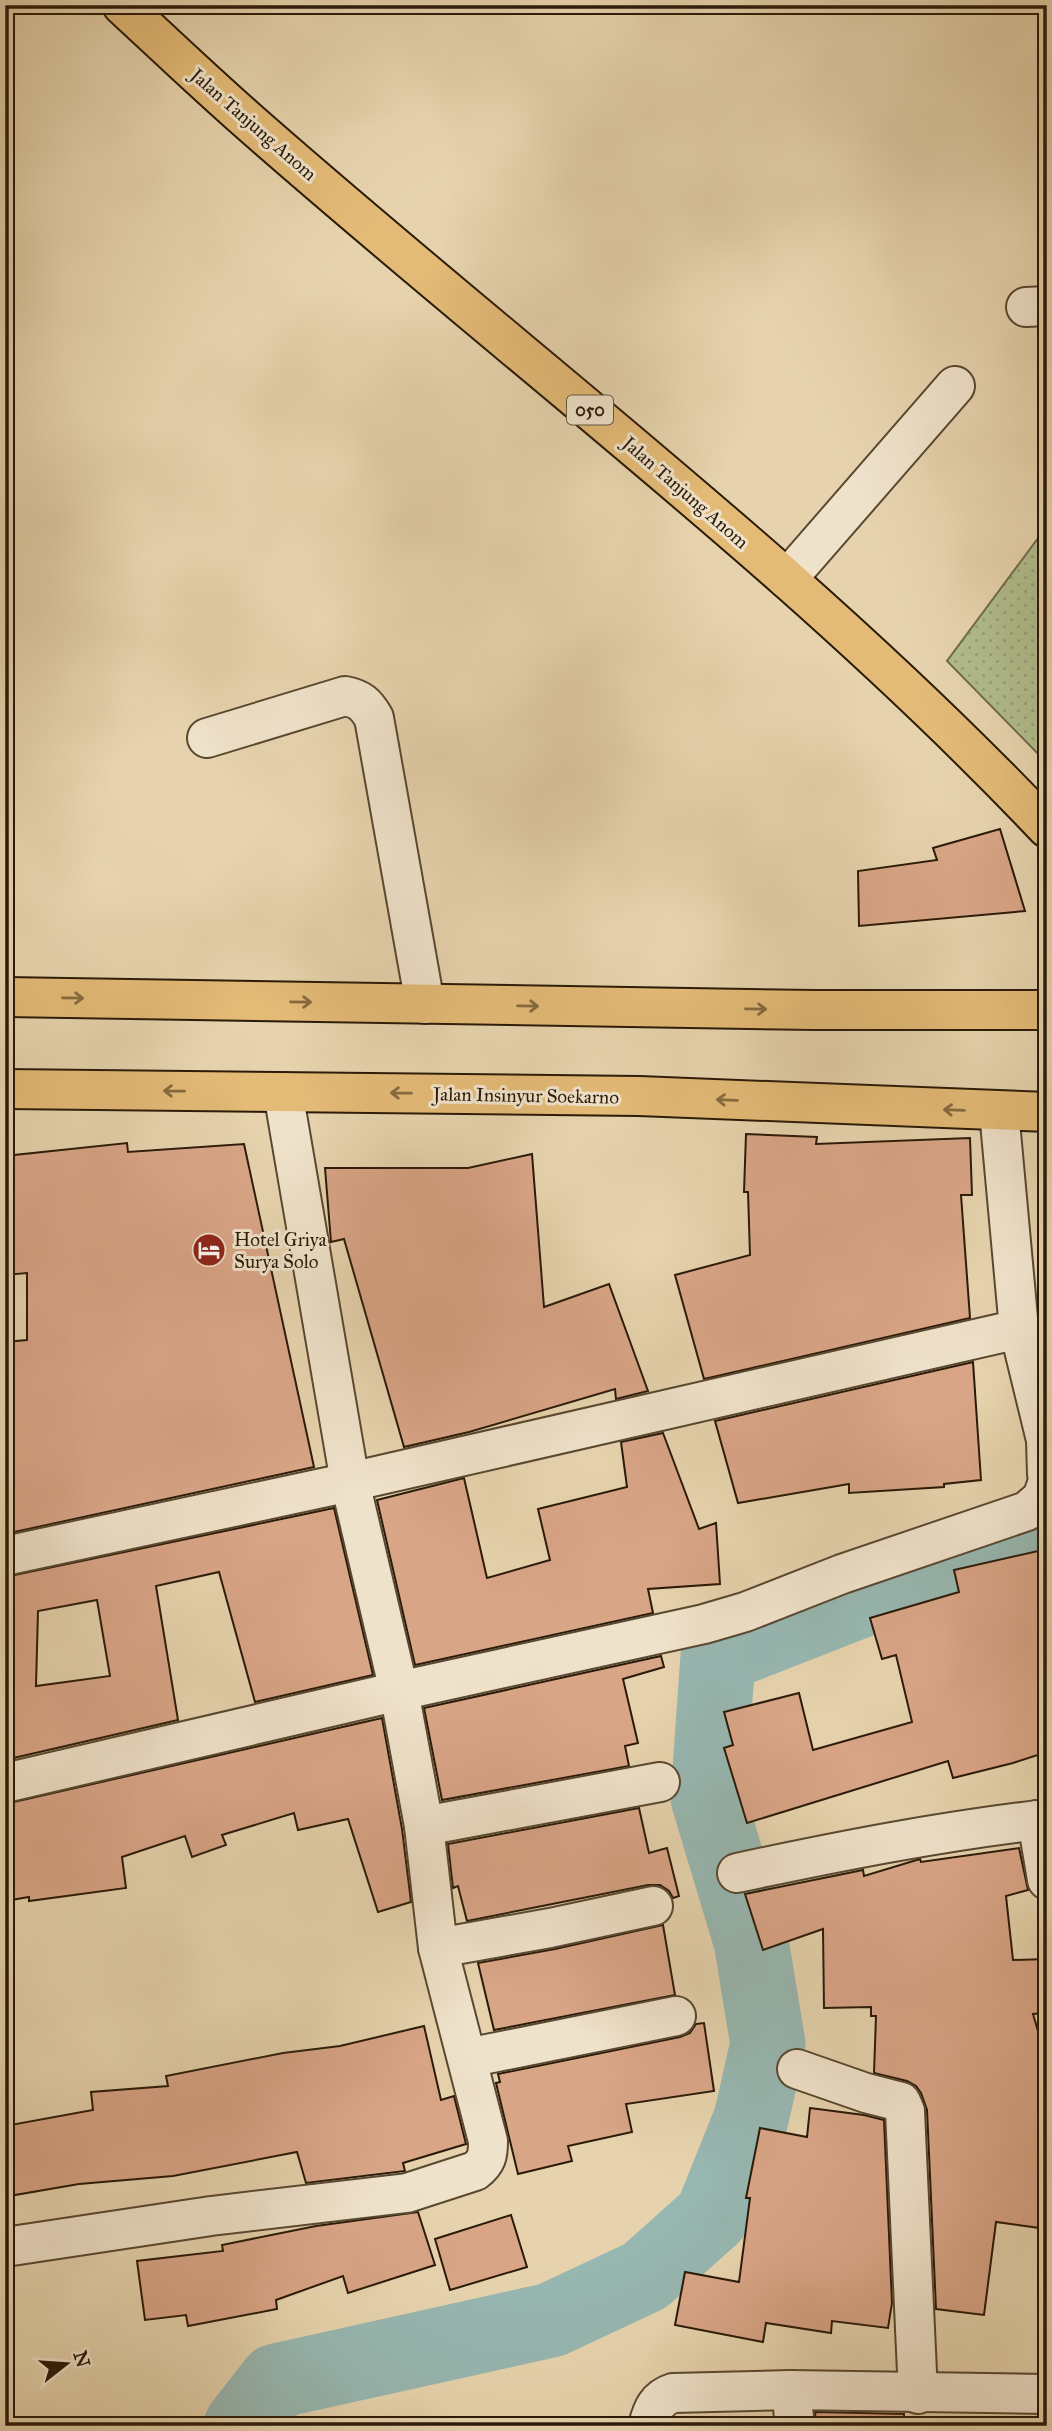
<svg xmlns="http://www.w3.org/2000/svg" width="1052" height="2431" viewBox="0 0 1052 2431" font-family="'IM FELL Great Primer',serif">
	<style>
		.grass { fill: url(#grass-dots); stroke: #6e6c4a; stroke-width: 2 }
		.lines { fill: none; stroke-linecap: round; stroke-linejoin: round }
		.river { stroke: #97b7b1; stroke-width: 75 }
		.building { fill: #d9a587; stroke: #2a1a08; stroke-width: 2; fill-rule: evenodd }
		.minor-casing { stroke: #594831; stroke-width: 42 }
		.major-casing { stroke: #2a1a08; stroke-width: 42 }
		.minor { stroke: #efe2ca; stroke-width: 38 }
		.major { stroke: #e3ba76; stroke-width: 38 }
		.oneway { stroke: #866a3f }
		.labels { text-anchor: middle; stroke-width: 6; stroke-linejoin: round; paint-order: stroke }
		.shield { fill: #efe2ca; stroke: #655642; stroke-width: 2 }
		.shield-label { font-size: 18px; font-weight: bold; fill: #2a1a08 }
		.street-label { font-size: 19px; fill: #2a1a08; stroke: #efe2ca }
		.poi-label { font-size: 19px; fill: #2a1a08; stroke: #efe2ca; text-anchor: start }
	</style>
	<defs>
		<pattern id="grass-dots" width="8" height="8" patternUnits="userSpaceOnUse" patternTransform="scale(1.75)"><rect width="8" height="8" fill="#b1bd8d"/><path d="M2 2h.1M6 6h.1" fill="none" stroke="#98a278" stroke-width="1.8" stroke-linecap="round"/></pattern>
	</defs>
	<rect width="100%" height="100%" fill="#e6d3ad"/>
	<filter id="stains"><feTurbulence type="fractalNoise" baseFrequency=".00286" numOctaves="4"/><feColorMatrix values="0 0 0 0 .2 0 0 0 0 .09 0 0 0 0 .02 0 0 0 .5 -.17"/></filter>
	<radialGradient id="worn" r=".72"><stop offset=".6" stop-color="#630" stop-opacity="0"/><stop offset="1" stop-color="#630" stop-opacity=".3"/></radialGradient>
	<polygon class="grass" points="1047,526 1047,763 947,661"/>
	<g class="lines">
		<polyline class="river" points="241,2426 276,2381 551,2320 645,2276 712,2216 751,2119 768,2044 751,1941 708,1798 718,1656 1047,1527"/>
	</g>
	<g class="building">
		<polygon points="1000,829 1025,911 859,926 858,871 937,860 933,848"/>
		<polygon points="746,1134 817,1137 816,1144 970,1138 972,1195 961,1195 970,1318 704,1379 675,1275 750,1255 748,1192 744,1192"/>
		<polygon points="127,1143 128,1152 244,1144 314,1467 5,1534 5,1342 27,1340 27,1273 5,1275 5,1156"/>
		<polygon points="532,1154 544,1307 609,1284 648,1391 616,1399 615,1389 469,1432 404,1447 344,1239 331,1242 325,1168 468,1168"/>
		<polygon points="973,1362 981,1480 944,1484 944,1487 849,1493 849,1484 738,1503 715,1421"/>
		<polygon points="663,1433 699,1529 716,1523 720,1584 648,1589 653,1613 415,1665 377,1500 464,1478 487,1578 550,1560 538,1509 627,1487 621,1442"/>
		<path d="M334 1508 373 1675 255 1702 219 1572 156 1586 178 1720 5 1760V1577ZM97 1600 110 1676 36 1686 38 1611Z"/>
		<polygon points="1047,1549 1047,1752 1013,1763 953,1778 948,1761 747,1823 724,1748 733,1745 724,1712 799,1693 813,1750 912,1722 896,1655 882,1659 870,1618 959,1592 954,1570"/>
		<polygon points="661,1656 664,1667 623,1679 638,1743 625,1746 629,1766 442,1800 424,1708"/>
		<polygon points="382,1718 402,1829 411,1902 378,1912 348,1819 298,1830 294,1813 222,1835 226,1845 192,1857 185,1836 122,1857 126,1888 29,1901 29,1897 5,1901 5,1804"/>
		<polygon points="639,1808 649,1853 667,1848 679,1896 673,1898 669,1891 660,1885 648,1885 467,1921 458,1886 453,1888 448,1844"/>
		<polygon points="1019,1848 1028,1890 1006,1896 1013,1960 1047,1959 1047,2013 1033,2014 1047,2062 1047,2229 996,2222 984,2315 936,2309 927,2110 921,2093 916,2086 907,2081 874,2073 876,2016 871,2016 871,2007 824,2008 823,1929 763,1950 745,1894 863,1870 864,1876 920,1859 921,1862"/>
		<polygon points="663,1925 675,1995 494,2030 478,1963 555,1949"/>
		<polygon points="704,2023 714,2091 626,2104 632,2132 568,2146 572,2161 518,2174 496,2083 500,2082 498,2074 680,2037 690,2033 696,2024"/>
		<polygon points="424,2026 441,2100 454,2096 466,2144 403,2163 405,2171 306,2183 297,2152 173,2176 79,2184 9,2196 5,2177 5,2126 93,2110 91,2092 168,2086 166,2076 283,2053 340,2046"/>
		<polygon points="810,2108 864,2115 884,2120 892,2303 888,2328 832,2321 831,2333 766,2323 763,2342 675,2325 685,2272 739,2282 750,2198 746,2198 760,2128 807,2137"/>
		<polygon points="418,2212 435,2265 348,2293 343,2276 276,2300 277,2309 188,2326 186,2315 145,2320 137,2261 223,2251 222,2245 316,2226"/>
		<polygon points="511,2215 527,2267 450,2290 435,2239"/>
		<polygon points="815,2412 904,2414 904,2426 816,2426"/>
	</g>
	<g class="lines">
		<defs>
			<g id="minor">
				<polyline points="1026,307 1047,306"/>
				<polyline points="787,579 955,386"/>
				<path d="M207 738 345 696C360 699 366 704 374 718L425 1004"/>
				<polyline points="1019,1329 1046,1440 1047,1474"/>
				<polyline points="5,1556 350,1482 1019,1329 999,1111"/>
				<polyline points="5,1783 399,1691 704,1624 745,1612 842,1574 1027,1511 1042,1498 1047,1484"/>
				<polyline points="1037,1820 1047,1880"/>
				<polyline points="424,1826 660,1782"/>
				<path d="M737 1873C840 1851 942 1831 1047 1819"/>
				<polyline points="438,1948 550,1928 653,1906"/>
				<polyline points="467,2058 676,2016"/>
				<polyline points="797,2069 866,2093 901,2102 905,2111 918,2394"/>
				<path d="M5 2247 211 2216 407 2193 475 2171C487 2162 488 2155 488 2141L438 1948 424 1826 399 1691 350 1482 283 1092"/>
				<polyline points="791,2390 795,2426"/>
				<path d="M648 2426C652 2410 657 2398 673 2393L791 2390 1047 2394"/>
			</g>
			<g id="major">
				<path d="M122 5C163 43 204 82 246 119 513 355 801 568 1047 828"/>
				<polyline points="5,997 814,1010 1047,1010"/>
				<polyline points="5,1089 639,1096 1047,1112"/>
			</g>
		</defs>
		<use href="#minor" class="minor-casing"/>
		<use href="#major" class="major-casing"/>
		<use href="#minor" class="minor"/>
		<use href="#major" class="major"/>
	</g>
	<defs><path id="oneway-shaft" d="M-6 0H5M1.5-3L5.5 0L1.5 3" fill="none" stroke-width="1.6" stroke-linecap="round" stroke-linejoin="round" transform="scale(1.75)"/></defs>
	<g class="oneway">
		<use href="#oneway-shaft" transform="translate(73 998) rotate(1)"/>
		<use href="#oneway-shaft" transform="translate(301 1002) rotate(1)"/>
		<use href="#oneway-shaft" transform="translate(528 1006) rotate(1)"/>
		<use href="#oneway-shaft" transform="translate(756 1009) rotate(1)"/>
		<use href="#oneway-shaft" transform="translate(174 1091) rotate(-179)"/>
		<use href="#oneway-shaft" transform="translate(401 1093) rotate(-179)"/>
		<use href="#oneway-shaft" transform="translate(727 1100) rotate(-178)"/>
		<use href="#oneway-shaft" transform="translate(954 1110) rotate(-178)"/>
	</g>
	<defs>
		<symbol id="hotel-disc" viewBox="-11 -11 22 22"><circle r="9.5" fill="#8f2418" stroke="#efe2ca"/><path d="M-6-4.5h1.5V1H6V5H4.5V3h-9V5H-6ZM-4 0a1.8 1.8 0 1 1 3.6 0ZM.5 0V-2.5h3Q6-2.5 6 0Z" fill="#fff"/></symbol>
	</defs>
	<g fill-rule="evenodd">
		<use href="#hotel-disc" x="190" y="1231" width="38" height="38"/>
	</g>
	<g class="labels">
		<rect class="shield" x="567" y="395.5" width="46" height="29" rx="5"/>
		<g class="shield-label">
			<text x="590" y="416">050</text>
		</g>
		<g class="street-label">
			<text transform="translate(254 124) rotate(41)" y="7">Jalan Tanjung Anom</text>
			<text transform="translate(686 492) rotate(41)" y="7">Jalan Tanjung Anom</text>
			<text transform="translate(526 1095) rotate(1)" y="7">Jalan Insinyur Soekarno</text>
		</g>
		<g class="poi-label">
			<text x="234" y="1246">Hotel Griya<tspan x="234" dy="22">Surya Solo</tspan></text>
		</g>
	</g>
	<rect width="1052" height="2431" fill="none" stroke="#e6d3ad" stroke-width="28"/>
	<rect x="7" y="7" width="1038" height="2417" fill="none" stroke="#2a1a08" stroke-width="3.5"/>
	<rect x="14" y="14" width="1024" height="2403" fill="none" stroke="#2a1a08" stroke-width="2"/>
	<g transform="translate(66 2364) rotate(73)" stroke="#efe2ca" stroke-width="5" paint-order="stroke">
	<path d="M0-5L12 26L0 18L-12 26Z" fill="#2a1a08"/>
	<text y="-10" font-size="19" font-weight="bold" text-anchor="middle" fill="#2a1a08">N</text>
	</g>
	<rect width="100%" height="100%" filter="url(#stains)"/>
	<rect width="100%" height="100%" fill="url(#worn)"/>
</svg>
